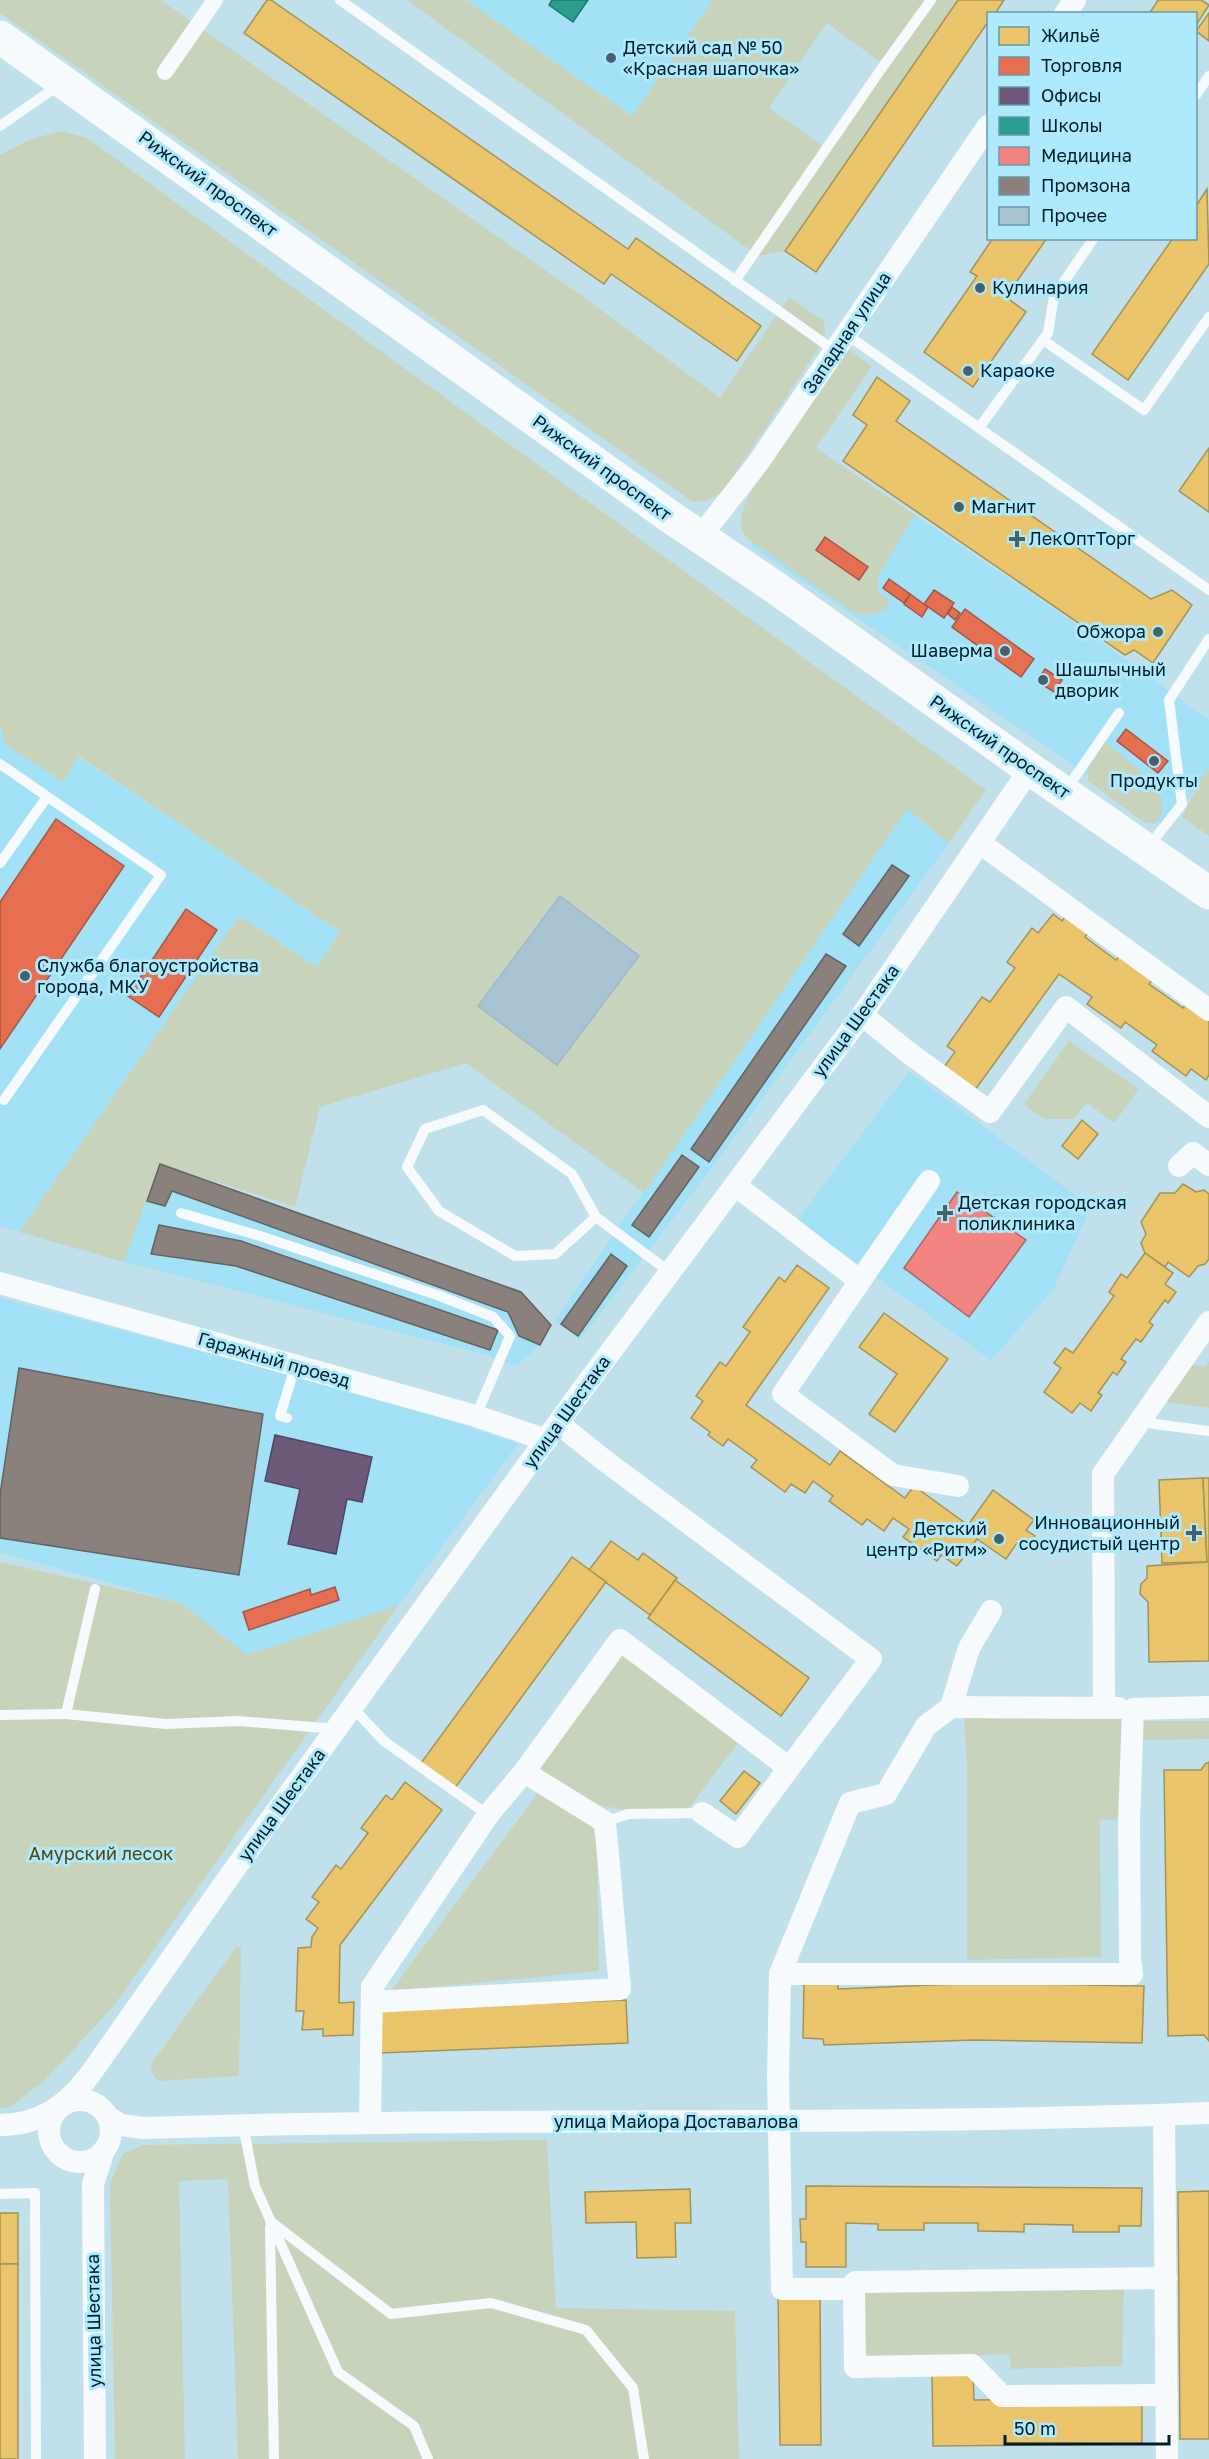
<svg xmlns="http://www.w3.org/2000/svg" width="1209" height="2459" viewBox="0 0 1209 2459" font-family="'Golos Text',sans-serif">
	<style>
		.built { fill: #a3e1f6 }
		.green { fill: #c8d3bc; fill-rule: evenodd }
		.homes { fill: #e9c46a; stroke: #a39256; stroke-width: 1.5 }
		.shops { fill: #e76f51; stroke: #a25744; stroke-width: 1.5 }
		.offices { fill: #6d597a; stroke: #4c4761; stroke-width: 1.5 }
		.schools { fill: #2a9d8f; stroke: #1d7770; stroke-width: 1.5 }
		.health { fill: #f28482; stroke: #a96567; stroke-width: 1.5 }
		.industry { fill: #8a817c; stroke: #616362; stroke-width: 1.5 }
		.building { fill: #a7c3d2; stroke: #9eb7c4; stroke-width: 1.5 }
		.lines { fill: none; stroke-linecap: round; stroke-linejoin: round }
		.service { stroke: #f6fafc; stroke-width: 10 }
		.pedestrian { stroke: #f6fafc; stroke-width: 16 }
		.minor { stroke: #f6fafc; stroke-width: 22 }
		.trunk { stroke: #f6fafc; stroke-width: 33 }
		.poi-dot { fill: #43626c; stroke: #aee9fe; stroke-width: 2 }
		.labels { text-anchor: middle; stroke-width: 6; stroke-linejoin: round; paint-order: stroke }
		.poi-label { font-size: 18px; fill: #001e27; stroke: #aee9fe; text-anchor: start }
		.street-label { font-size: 18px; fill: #001e27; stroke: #aee9fe }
		.park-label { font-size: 18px; fill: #504704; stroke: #aee9fe }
	</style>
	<rect width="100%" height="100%" fill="#c0e1ec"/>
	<g class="built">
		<polygon points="466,0 713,0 632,116"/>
		<polygon points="816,448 1082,628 1209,720 1209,769 1168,829 751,546"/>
		<polygon points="0,727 6,745 63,782 78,756 340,932 317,967 239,916 19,1232 0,1226"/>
		<polygon points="907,809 949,843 714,1165 580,1340 554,1321"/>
		<polygon points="909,1071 1091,1207 1053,1290 991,1360 797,1220"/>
		<polygon points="160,1164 521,1292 551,1325 540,1345 516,1366 483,1354 124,1262"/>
		<polygon points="0,1298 403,1405 518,1444 399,1605 247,1655 181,1603 0,1552"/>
	</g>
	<g class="green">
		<polygon points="0,0 161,0 592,303 720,398 789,297 824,321 825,339 723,492 706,501 693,502 0,13"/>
		<path d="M407 0H466L632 116 713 0H958L785 251 758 256ZM827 23 884 65 826 148 769 108Z"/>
		<polygon points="61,131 87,138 986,790 949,843 907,809 644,1193 466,1063 320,1107 295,1207 160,1164 124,1262 19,1232 239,916 317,967 340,932 79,756 63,782 6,745 0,727 0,155 32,139"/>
		<path d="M839 342 872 366 816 448 915 515 878 576 879 592 891 602C881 615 872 616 856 614L748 539C736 525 742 513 748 497Z"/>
		<polygon points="1105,742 1161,788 1162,815 1154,824 1145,823 1088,781 1088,768"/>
		<polygon points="1209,769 1209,836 1182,817 1201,779"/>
		<polygon points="1069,1041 1139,1089 1114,1123 1087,1103 1073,1119 1044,1119 1024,1104"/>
		<polygon points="1209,1361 1209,1408 1164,1402 1186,1364 1205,1367"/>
		<polygon points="0,1562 181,1603 247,1655 399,1605 113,2007 45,2080 10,2107 0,2108"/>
		<polygon points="622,1648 741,1739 686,1812 619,1809 594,1804 535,1767"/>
		<polygon points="964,1717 1124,1718 1125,1819 1100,1820 1101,1957 967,1960 967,1765"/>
		<polygon points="1143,1721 1209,1721 1209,1739 1142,1740"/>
		<polygon points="543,1786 590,1819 597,1841 599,1971 391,1991"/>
		<polygon points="236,1947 241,1948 239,2076 158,2081 152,2073 151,2064"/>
		<polygon points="547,2140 556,2308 735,2311 739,2459 238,2459 228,2179 179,2181 185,2459 115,2459 110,2183 123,2154 143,2145"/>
		<polygon points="1124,2284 1122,2366 1011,2369 1009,2354 862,2359 862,2288"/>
	</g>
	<g class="homes">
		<polygon points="267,0 271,0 628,249 636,238 761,326 737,361 611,274 604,284 244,33"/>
		<polygon points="958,0 1004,0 995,14 988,14 988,22 816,272 785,251"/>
		<polygon points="1158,0 1201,0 1209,5 1196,25 1196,14 1149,14"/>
		<polygon points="1209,13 1209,41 1196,31"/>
		<polygon points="1207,189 1209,264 1128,380 1092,354 1173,238 1196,238 1196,206"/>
		<polygon points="993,238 1047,238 1006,297 1026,312 973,387 924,352 977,276 970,272"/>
		<polygon points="877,377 910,401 896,421 1151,599 1172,590 1192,605 1153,663 1134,650 1125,655 843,461 867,425 853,415"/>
		<polygon points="1209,448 1209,512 1179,491"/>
		<polygon points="1068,913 1090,929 1085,937 1116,960 1121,954 1154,978 1149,984 1183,1008 1187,1002 1209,1018 1209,1075 1206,1080 1191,1069 1186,1076 1152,1051 1157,1045 1125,1022 1121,1028 1087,1004 1092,997 1059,974 975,1090 944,1067 955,1052 947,1046 982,997 990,1002 1015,968 1007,962 1032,928 1038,933 1053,914 1062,921"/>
		<polygon points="1082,1120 1098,1134 1078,1159 1062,1146"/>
		<polygon points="1183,1184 1196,1192 1204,1190 1209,1194 1209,1259 1205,1264 1198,1266 1189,1277 1168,1262 1165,1267 1145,1253 1141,1243 1146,1234 1141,1222 1160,1193 1175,1193"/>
		<polygon points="1145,1253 1173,1273 1165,1284 1176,1292 1168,1303 1165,1300 1149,1322 1153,1325 1141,1342 1136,1339 1121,1359 1126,1362 1117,1375 1113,1372 1098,1393 1102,1395 1091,1411 1080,1403 1072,1413 1044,1392 1061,1368 1054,1363 1065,1348 1073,1353 1114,1296 1109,1292 1121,1274 1127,1278"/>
		<polygon points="797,1265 829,1288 746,1405 830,1465 840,1451 905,1498 914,1486 968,1525 993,1490 1034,1520 1026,1530 1035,1536 1027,1546 1019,1540 1006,1559 977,1539 957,1566 941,1555 937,1561 903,1537 909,1529 893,1518 884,1531 867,1519 862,1525 829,1501 833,1496 813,1481 805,1493 791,1484 785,1492 751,1467 757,1460 728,1439 723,1446 708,1435 710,1432 691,1418 703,1401 696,1396 720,1362 726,1366 750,1332 743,1327 779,1277 785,1282"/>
		<polygon points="884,1313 948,1359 895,1432 869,1414 897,1374 859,1347"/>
		<polygon points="1203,1478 1207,1562 1162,1563 1159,1480"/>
		<polygon points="1203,1478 1209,1478 1209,1661 1149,1662 1148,1602 1140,1594 1141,1584 1147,1578 1147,1566 1207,1562"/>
		<polygon points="611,1541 638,1560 643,1553 677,1578 650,1615 589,1570"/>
		<polygon points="572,1557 606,1582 455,1788 421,1763"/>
		<polygon points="675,1580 809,1678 781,1716 648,1618"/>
		<polygon points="1209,1762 1209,2041 1204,2035 1168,2036 1164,1770 1201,1770 1205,1764"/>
		<polygon points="744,1771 760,1783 736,1814 720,1801"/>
		<polygon points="405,1782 442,1810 340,1945 339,2003 354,2002 353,2035 323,2036 323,2029 302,2030 304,2011 296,2011 298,1948 311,1947 312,1937 318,1928 306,1919 319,1902 312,1897 336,1865 341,1869 368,1833 361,1828 386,1795 392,1800"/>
		<polygon points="804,1979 838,1979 838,1989 978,1983 1144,1986 1142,2043 975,2040 824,2045 823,2039 803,2038"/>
		<polygon points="626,2000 628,2043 380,2053 378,2010"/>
		<polygon points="806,2186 1142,2188 1141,2226 1119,2226 1119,2232 1073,2232 1073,2225 1024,2224 1024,2232 978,2231 978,2223 924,2223 924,2230 878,2230 878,2224 846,2223 846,2267 806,2267 806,2242 801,2242 800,2219 806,2219"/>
		<polygon points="690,2189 691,2223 675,2223 676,2257 637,2258 636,2222 586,2223 585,2192"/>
		<polygon points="1209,2191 1209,2439 1180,2439 1178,2192"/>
		<rect x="0" y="2213" width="18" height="51"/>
		<rect x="0" y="2264" width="18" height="195"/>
		<polygon points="778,2292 820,2292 821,2445 780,2445"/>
		<polygon points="932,2372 973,2372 974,2400 1142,2398 1142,2444 933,2446"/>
	</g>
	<g class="shops">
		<polygon points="825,537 868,567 859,580 816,550"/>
		<polygon points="889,579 910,594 904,603 883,588"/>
		<polygon points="934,590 954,603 944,618 924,604"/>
		<polygon points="910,594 928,607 922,617 904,604"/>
		<polygon points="952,607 960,613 955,620 948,614"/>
		<polygon points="965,609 1034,659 1021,677 952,627"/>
		<polygon points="1045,669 1062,680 1054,692 1037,681"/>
		<polygon points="1126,729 1168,761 1158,773 1117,741"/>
		<polygon points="56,819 124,866 0,1049 0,902"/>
		<polygon points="186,909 217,930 159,1017 128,996"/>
		<polygon points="335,1587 339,1600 249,1630 243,1612 310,1589 311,1595"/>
	</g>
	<polygon class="offices" points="275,1435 372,1457 362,1502 347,1499 336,1554 288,1544 300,1489 265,1481"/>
	<polygon class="schools" points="552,0 588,0 573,22 549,5"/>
	<polygon class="health" points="957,1192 1026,1240 969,1317 904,1268"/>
	<g class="industry">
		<polygon points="892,865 909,876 859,946 843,934"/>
		<polygon points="826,954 846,966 709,1162 691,1149"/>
		<polygon points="682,1155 699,1167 649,1237 632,1225"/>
		<polygon points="160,1164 521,1292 551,1325 540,1345 519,1336 508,1312 172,1191 165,1206 147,1201"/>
		<polygon points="159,1225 241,1241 498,1330 490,1350 236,1266 151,1254"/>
		<polygon points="611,1254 627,1266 578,1336 561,1324"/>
		<polygon points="19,1368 263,1414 239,1575 0,1538 0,1495"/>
	</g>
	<polygon class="building" points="560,896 639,956 557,1065 478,1006"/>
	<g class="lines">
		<g class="service">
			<polyline points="340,0 835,351"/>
			<polyline points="1196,95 1209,76"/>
			<polyline points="0,126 59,85"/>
			<polyline points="735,281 884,65 931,0"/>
			<polyline points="846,334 1209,590"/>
			<polyline points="1043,340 1144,410 1209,317"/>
			<polyline points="979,428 1048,333 1054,296 1094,238"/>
			<polyline points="0,764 161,875 4,1100"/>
			<polyline points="1066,790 1119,713"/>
			<polyline points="1149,846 1182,804 1169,700 1209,639"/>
			<polyline points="0,863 47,797"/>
			<polyline points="181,1213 260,1236 440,1296 493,1317 510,1336 476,1416"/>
			<polyline points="596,1217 555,1254 515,1256 439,1211 407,1167 425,1129 483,1110 572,1174 596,1217 671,1273"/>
			<polyline points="287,1418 280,1416 295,1367"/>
			<polyline points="1139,1422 1209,1431"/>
			<polyline points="95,1589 66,1714 166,1724 238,1721 337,1729"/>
			<polyline points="352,1707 384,1741 488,1815"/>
			<polyline points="0,1715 66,1714"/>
			<polyline points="605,1822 628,1814 702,1813"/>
			<polyline points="243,2125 255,2186 338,2372 414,2426 428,2459"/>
			<polyline points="0,2194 35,2193 36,2459"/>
			<polyline points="270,2221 391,2314 491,2303 586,2330 633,2388 644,2459"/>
			<polyline points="270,2227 274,2459"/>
		</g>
		<polyline class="pedestrian" points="165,72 215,0"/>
		<g class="minor">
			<polyline points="1065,14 1075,0"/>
			<polyline points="700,537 758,463 988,126"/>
			<polyline points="980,843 1209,1010"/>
			<polyline points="862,1015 909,1053 990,1112 1066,1007 1209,1117"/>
			<polyline points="1179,1166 1193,1153 1209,1165"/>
			<polyline points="735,1185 860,1281 783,1394 893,1475 958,1486"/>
			<polyline points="860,1281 929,1181"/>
			<polyline points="0,1283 476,1416 546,1440"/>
			<polyline points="951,1707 1118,1708"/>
			<polyline points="1104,1707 1103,1474 1209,1322"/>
			<polyline points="702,1813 738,1837 789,1768"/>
			<polyline points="780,1974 850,1803 886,1794 926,1726 951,1707 969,1648 991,1611"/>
			<polyline points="372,2002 620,1989 605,1822 524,1772"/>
			<circle cx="80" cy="2131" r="31"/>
			<polyline points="1164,2115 1167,2459"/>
			<path d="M108 2117 121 2125 143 2128C498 2116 854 2127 1209 2113"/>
			<polyline points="370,2123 372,1987 488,1815 524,1772 620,1640 789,1768 871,1659 604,1460 559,1424"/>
			<path d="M0 2125C39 2125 66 2106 89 2076L231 1874 585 1386 862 1015 1030 769"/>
			<polyline points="1166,2278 855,2282 854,2289 782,2289 778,2076 780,1974 1132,1974 1130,1959 1129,1822 1133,1709 1209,1707"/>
			<polyline points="854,2289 855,2367 972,2365 1002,2396 1167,2395"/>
			<polyline points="95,2459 93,2184 104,2150"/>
		</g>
		<polyline class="trunk" points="0,37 669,516 776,588 1030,769 1209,893"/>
	</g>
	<g class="poi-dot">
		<circle cx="611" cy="58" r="6"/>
		<circle cx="980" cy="288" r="6"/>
		<circle cx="968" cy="371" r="6"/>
		<circle cx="959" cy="507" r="6"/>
		<path d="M1014 530h6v6h6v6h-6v6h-6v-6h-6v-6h6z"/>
		<circle cx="1158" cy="632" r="6"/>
		<circle cx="1005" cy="651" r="6"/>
		<circle cx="1043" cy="680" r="6"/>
		<circle cx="1154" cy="761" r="6"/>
		<circle cx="25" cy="976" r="6"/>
		<path d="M942 1204h6v6h6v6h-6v6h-6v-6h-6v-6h6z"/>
		<path d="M1191 1524h6v6h6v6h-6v6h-6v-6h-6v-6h6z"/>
		<circle cx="999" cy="1539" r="6"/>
	</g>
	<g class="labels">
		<g class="poi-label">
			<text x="623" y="54">Детский сад № 50<tspan x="623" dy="21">«Красная шапочка»</tspan></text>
			<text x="992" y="294">Кулинария</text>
			<text x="980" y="377">Караоке</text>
			<text x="971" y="513">Магнит</text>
			<text x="1029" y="545">ЛекОптТорг</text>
			<text x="1146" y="638" text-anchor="end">Обжора</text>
			<text x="993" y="657" text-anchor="end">Шаверма</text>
			<text x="1055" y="676">Шашлычный<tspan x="1055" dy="21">дворик</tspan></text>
			<text x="1154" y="787" text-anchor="middle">Продукты</text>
			<text x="37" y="972">Служба благоустройства<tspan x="37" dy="21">города, МКУ</tspan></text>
			<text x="958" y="1209">Детская городская<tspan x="958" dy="21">поликлиника</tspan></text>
			<text x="1180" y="1529" text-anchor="end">Инновационный<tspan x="1180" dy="21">сосудистый центр</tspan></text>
			<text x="987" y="1535" text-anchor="end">Детский<tspan x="987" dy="21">центр «Ритм»</tspan></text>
		</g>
		<g class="street-label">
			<text transform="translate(208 184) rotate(36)" y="6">Рижский проспект</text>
			<text transform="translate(847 333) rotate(-56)" y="6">Западная улица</text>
			<text transform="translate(602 468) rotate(36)" y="6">Рижский проспект</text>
			<text transform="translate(1000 747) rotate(35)" y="6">Рижский проспект</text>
			<text transform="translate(856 1021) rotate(-54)" y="6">улица Шестака</text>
			<text transform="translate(274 1360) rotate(16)" y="6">Гаражный проезд</text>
			<text transform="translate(567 1412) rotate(-54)" y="6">улица Шестака</text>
			<text transform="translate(282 1805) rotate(-54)" y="6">улица Шестака</text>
			<text x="676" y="2128">улица Майора Доставалова</text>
			<text transform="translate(94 2321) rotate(-91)" y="6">улица Шестака</text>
		</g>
		<g class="park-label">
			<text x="101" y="1860">Амурский лесок</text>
		</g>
	</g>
	<rect x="987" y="12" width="210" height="228" fill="#aee9fe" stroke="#6898a8" stroke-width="1.5"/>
	<rect x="999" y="27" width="30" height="18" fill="#e9c46a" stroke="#6898a8" stroke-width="1.5"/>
	<text x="1041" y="42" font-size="18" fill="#001e27">Жильё</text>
	<rect x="999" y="57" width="30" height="18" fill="#e76f51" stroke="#6898a8" stroke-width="1.5"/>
	<text x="1041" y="72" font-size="18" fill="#001e27">Торговля</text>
	<rect x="999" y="87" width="30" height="18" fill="#6d597a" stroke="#6898a8" stroke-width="1.5"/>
	<text x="1041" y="102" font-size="18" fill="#001e27">Офисы</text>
	<rect x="999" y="117" width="30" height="18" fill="#2a9d8f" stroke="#6898a8" stroke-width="1.5"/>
	<text x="1041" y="132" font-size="18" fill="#001e27">Школы</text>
	<rect x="999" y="147" width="30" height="18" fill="#f28482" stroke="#6898a8" stroke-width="1.5"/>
	<text x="1041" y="162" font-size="18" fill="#001e27">Медицина</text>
	<rect x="999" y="177" width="30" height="18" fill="#8a817c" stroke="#6898a8" stroke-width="1.5"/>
	<text x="1041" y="192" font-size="18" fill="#001e27">Промзона</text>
	<rect x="999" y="207" width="30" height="18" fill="#a7c3d2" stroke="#6898a8" stroke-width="1.5"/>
	<text x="1041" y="222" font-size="18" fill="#001e27">Прочее</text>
	<path d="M1005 2435v9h164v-9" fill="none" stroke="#001e27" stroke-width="3"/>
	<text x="1014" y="2435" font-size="18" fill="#001e27" stroke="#aee9fe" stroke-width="4.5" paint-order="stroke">50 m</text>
</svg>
